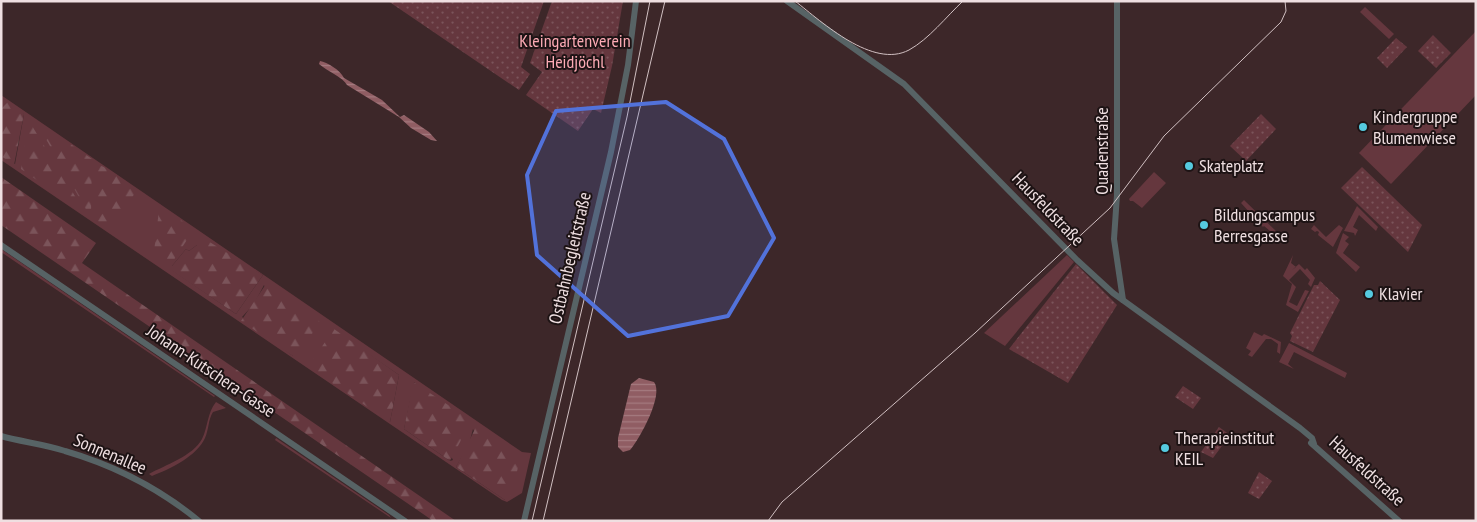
<svg xmlns="http://www.w3.org/2000/svg" width="1477" height="522" viewBox="0 0 1477 522" font-family="'PT Sans Narrow',sans-serif">
	<style>
		.grass { fill: #65373e; fill-rule: evenodd }
		.forest { fill: url(#forest-firs) }
		.park { fill: url(#park-dots) }
		.water { fill: url(#water-rules) }
		.lines { fill: none; stroke-linecap: round; stroke-linejoin: round }
		.minor { stroke: #576365; stroke-width: 6 }
		.tram { stroke: #d1c0c2; stroke-width: 1 }
		.rail { stroke: #d1c0c2; stroke-width: 1 }
		.marked { fill: #5272da; fill-opacity: 0.2; stroke: #5272da; stroke-width: 4; stroke-linejoin: round }
		.poi-dot { fill: #55cadf; stroke: #1d1314; stroke-width: 2 }
		.labels { text-anchor: middle; stroke-width: 4; stroke-linejoin: round; paint-order: stroke }
		.park-label { font-size: 18px; fill: #fdabb5; stroke: #1d1314 }
		.poi-label { font-size: 18px; fill: #efdfe1; stroke: #1d1314; text-anchor: start }
		.street-label { font-size: 18px; fill: #efdfe1; stroke: #1d1314 }
	</style>
	<defs>
		<pattern id="forest-firs" width="22" height="20" patternUnits="userSpaceOnUse" patternTransform="scale(1.25)"><rect width="22" height="20" fill="#65373e"/><path d="M5 1l3.5 6h-7zM16 11l3.5 6h-7z" fill="#7b545a"/></pattern>
		<pattern id="park-dots" width="8" height="8" patternUnits="userSpaceOnUse" patternTransform="scale(1.25)"><rect width="8" height="8" fill="#65373e"/><path d="M2 2h.1M6 6h.1" fill="none" stroke="#7b545a" stroke-width="1.8" stroke-linecap="round"/></pattern>
		<pattern id="water-rules" width="6" height="5" patternUnits="userSpaceOnUse" patternTransform="scale(1.25)"><rect width="6" height="5" fill="#905d63"/><path d="M0 2.5h6" fill="none" stroke="#a57b80"/></pattern>
	</defs>
	<rect width="100%" height="100%" fill="#3d2729"/>
	<g class="grass">
		<polygon points="1365,7 1394,34 1389,39 1360,12"/>
		<polygon points="1476,31 1476,95 1391,184 1359,153"/>
		<path d="M1 95 522 452 531 453 522 493 507 502 502 500 1 160V156L15 164 24 114 1 109ZM197 245H205L263 275 236 314 172 270V266L186 249 189 251ZM264 285 293 356 242 317 254 304ZM333 330 399 375 390 422ZM414 382 453 460 450 461 404 429ZM473 429 508 500H505L456 467 469 444Z"/>
		<polygon points="1154,172 1166,183 1142,208 1133,201 1130,201 1129,199"/>
		<polygon points="1244,200 1277,232 1270,231 1264,226 1263,227 1241,203"/>
		<polygon points="1357,206 1378,227 1376,231 1359,215 1353,227 1358,230 1355,236 1354,233 1344,231"/>
		<polygon points="1314,225 1326,237 1339,225 1343,228 1333,247 1318,235 1319,232 1317,231 1315,232 1311,229"/>
		<polygon points="1343,233 1349,237 1345,241 1349,244 1343,253 1360,267 1356,272 1336,253"/>
		<polygon points="1,249 215,396 214,397 1,252"/>
		<polygon points="1067,255 1074,262 1005,346 984,333"/>
		<polygon points="1293,255 1291,263 1296,267 1292,270 1299,264 1305,270 1307,268 1315,278 1311,287 1308,284 1310,280 1300,269 1289,280 1296,287 1289,302 1297,306 1305,290 1309,291 1298,312 1286,305 1292,284 1283,276"/>
		<polygon points="1254,332 1262,336 1264,334 1281,342 1280,354 1277,352 1278,344 1271,339 1266,339 1252,357 1248,355 1251,351 1246,348"/>
		<polygon points="1289,343 1347,373 1345,378 1294,352 1288,364 1294,369 1279,362"/>
		<path d="M216 402 226 408 213 412C208 420 209 429 205 438 197 456 170 469 152 476L149 474C165 465 193 456 202 439 208 427 207 413 216 402Z"/>
		<polygon points="276,438 389,515 391,518 275,440"/>
	</g>
	<g class="forest">
		<polygon points="8,102 24,114 14,165 1,156 1,109"/>
		<polygon points="29,121 81,206 78,209 21,169"/>
		<polygon points="42,124 92,159 91,213 88,213 38,125"/>
		<polygon points="97,164 106,168 135,189 135,193 111,230 96,220"/>
		<polygon points="1,177 96,243 82,263 456,521 433,521 426,516 1,225"/>
		<polygon points="163,208 194,229 168,269 153,260 159,210"/>
		<polygon points="208,241 263,275 236,314 171,270 172,266 186,249 189,251 197,245 205,245"/>
		<polygon points="266,284 320,322 298,355 293,356 241,321"/>
		<polygon points="334,329 399,375 390,422 308,367"/>
		<polygon points="413,382 468,418 470,423 450,461 404,429"/>
		<polygon points="477,425 519,453 521,457 509,500 505,500 456,467"/>
	</g>
	<g class="park">
		<polygon points="388,1 544,1 521,67 530,74 519,90"/>
		<polygon points="552,1 623,1 612,66 601,113 593,109 578,131 526,95 542,72 530,63"/>
		<polygon points="1433,35 1451,53 1436,68 1418,51"/>
		<polygon points="1396,38 1407,47 1387,68 1377,58"/>
		<polygon points="1261,114 1276,129 1246,161 1230,146"/>
		<polygon points="1362,167 1422,225 1408,252 1341,188"/>
		<polygon points="1076,264 1117,305 1068,383 1009,349"/>
		<polygon points="1320,281 1340,300 1313,352 1290,341 1292,336 1290,333 1314,285 1318,285"/>
		<polygon points="1183,386 1201,398 1193,409 1175,397"/>
		<polygon points="1219,427 1230,435 1213,458 1201,452"/>
		<polygon points="1259,472 1272,481 1259,499 1248,493"/>
	</g>
	<g class="water">
		<path d="M320 61C327 62 340 70 344 78L382 100 400 117 404 115 429 132 437 141 431 140 411 128 399 117 347 85C343 77 328 72 319 64Z"/>
		<path d="M639 378 654 382C664 395 640 438 630 450L623 452 618 447V438L631 384Z"/>
	</g>
	<g class="lines">
		<g class="minor">
			<polyline points="787,1 904,84 1077,260 1113,293 1300,428 1312,438 1314,444"/>
			<polyline points="1117,1 1117,195 1114,239 1123,300"/>
			<polyline points="1,245 405,521"/>
			<path d="M1 436C22 442 44 444 65 451 113 465 160 489 199 521"/>
			<polyline points="1311,443 1399,521"/>
			<polyline points="524,521 611,152 628,65 636,1"/>
		</g>
		<g class="tram">
			<path d="M795 1C823 23 873 69 909 50 929 39 946 17 963 1"/>
			<polyline points="768,521 782,502 975,333 1110,208 1164,136 1281,22 1286,11 1285,1"/>
		</g>
		<g class="rail">
			<polyline points="532,521 627,117 650,1"/>
			<polyline points="543,521 665,1"/>
		</g>
	</g>
	<path class="marked" d="M666 102 724 139 774 238 728 316 628 336 537 255 527 175 556 111Z"/>
	<g class="poi-dot">
		<circle cx="1363" cy="127" r="5"/>
		<circle cx="1189" cy="166" r="5"/>
		<circle cx="1204" cy="225" r="5"/>
		<circle cx="1369" cy="294" r="5"/>
		<circle cx="1165" cy="448" r="5"/>
	</g>
	<g class="labels">
		<g class="park-label">
			<text x="575" y="47">Kleingartenverein<tspan x="575" dy="21">Heidjöchl</tspan></text>
		</g>
		<g class="poi-label">
			<text x="1373" y="123">Kindergruppe<tspan x="1373" dy="21">Blumenwiese</tspan></text>
			<text x="1199" y="172">Skateplatz</text>
			<text x="1214" y="221">Bildungscampus<tspan x="1214" dy="21">Berresgasse</tspan></text>
			<text x="1379" y="300">Klavier</text>
			<text x="1175" y="444">Therapieinstitut<tspan x="1175" dy="21">KEIL</tspan></text>
		</g>
		<g class="street-label">
			<text transform="translate(1102 151) rotate(-90)" y="6">Quadenstraße</text>
			<text transform="translate(1048 209) rotate(46)" y="6">Hausfeldstraße</text>
			<text transform="translate(570 258) rotate(-77)" y="6">Ostbahnbegleitstraße</text>
			<text transform="translate(211 371) rotate(34)" y="6">Johann-Kutschera-Gasse</text>
			<text transform="translate(110 454) rotate(23)" y="6">Sonnenallee</text>
			<text transform="translate(1367 471) rotate(42)" y="6">Hausfeldstraße</text>
		</g>
	</g>
	<rect width="1477" height="522" fill="none" stroke="#efdfe1" stroke-width="5"/>
</svg>
